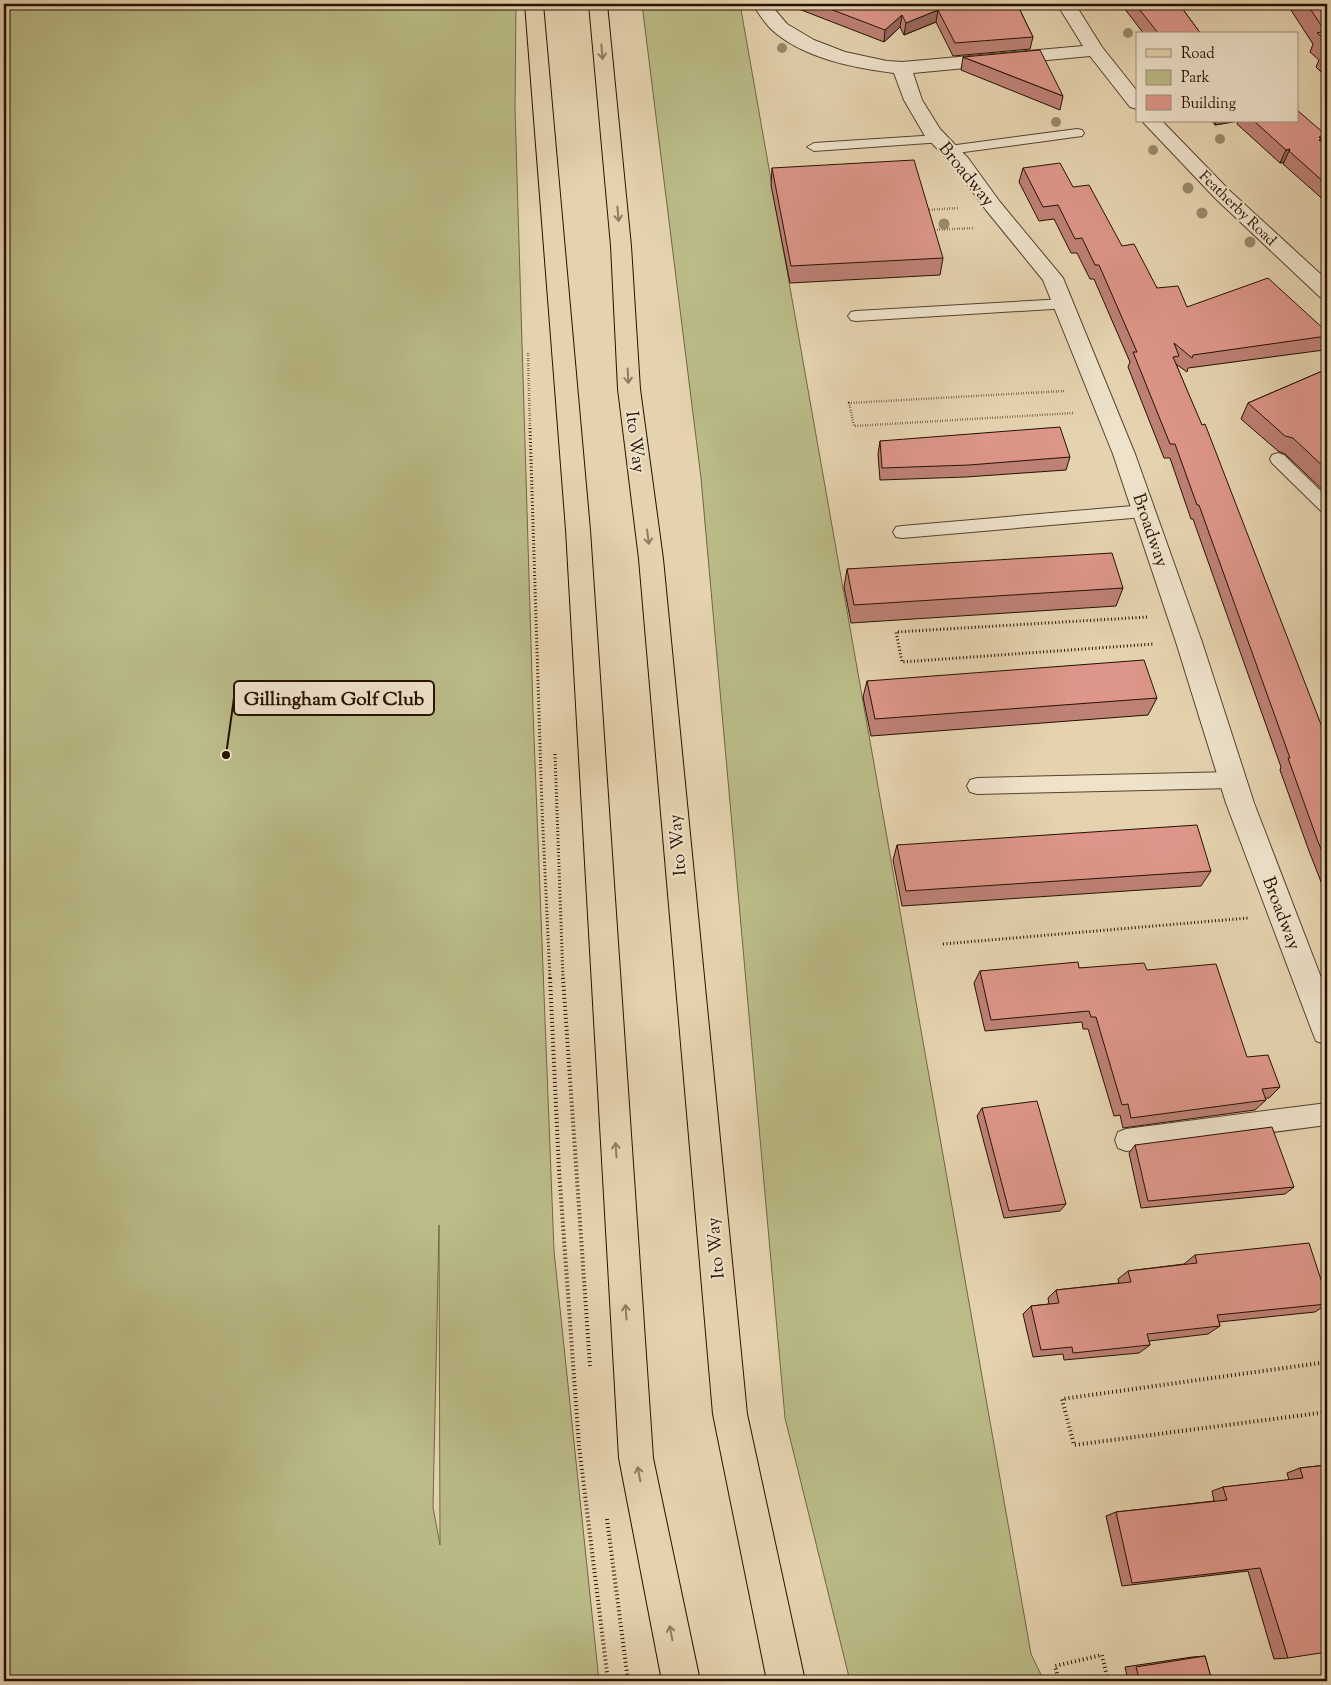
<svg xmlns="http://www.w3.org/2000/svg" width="1331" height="1685" viewBox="0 0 1331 1685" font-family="'Sorts Mill Goudy',serif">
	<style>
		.green { fill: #babb87; stroke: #706644; fill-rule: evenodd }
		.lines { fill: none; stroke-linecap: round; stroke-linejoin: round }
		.lane-casing { stroke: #56422c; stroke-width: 2 }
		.street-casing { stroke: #56422c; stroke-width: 2 }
		.primary-casing { stroke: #261100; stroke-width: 2 }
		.path-far2 { stroke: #261100; stroke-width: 2.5; stroke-dasharray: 0.5 2; stroke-linecap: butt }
		.path-far1 { stroke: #261100; stroke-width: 3; stroke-dasharray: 1 2.5; stroke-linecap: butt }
		.path { stroke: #261100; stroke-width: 4; stroke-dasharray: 1 3; stroke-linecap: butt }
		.lane { fill: #eee2cb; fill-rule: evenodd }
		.street { fill: #eee2cb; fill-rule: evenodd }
		.primary { fill: #e5d3af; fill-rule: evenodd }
		.tree { fill: #998969 }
		.wall { fill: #be8176; stroke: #261100 }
		.shaded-wall { fill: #9b6960; stroke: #261100 }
		.building { fill: #dd9689; stroke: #261100 }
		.oneway { stroke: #8f7c60 }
		.labels { text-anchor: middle; stroke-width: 4; stroke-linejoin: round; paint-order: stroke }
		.far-street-label { font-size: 15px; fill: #261100; stroke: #eee2cb }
		.street-label { font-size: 18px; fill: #261100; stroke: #eee2cb }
		.leader { fill: none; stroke: #261100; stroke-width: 2 }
		.callout-dot { fill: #261100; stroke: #eee2cb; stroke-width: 2 }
		.callout { fill: #eee2cb; stroke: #261100; stroke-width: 2 }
		.callout-label { font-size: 19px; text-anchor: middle; font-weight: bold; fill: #261100 }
	</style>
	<rect width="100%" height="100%" fill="#e5d3af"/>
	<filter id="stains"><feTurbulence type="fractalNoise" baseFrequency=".004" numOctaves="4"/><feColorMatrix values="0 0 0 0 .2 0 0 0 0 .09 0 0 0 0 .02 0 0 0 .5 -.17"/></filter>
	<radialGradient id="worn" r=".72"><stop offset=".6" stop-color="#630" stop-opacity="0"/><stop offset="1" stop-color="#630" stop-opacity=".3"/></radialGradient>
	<g class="green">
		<path d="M4 4H516L515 109 533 711 554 1251 599 1681H4ZM439 1225 440 1545 433 1507Z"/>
		<polygon points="642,4 740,4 1031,1654 1044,1681 850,1681 785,1418 701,478"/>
	</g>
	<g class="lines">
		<defs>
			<g id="lane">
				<polygon points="1077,129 1082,130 1084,133 1082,136 949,154 942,150 949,146"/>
				<polygon points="938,135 945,139 943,142 814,151 807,147 814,143"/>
				<polygon points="1064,299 1069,300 1072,304 1069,308 856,321 851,320 848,316 851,312 856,311"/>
				<polygon points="1278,453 1284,455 1327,497 1327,513 1321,511 1272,463 1270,459 1272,455"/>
				<polygon points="1144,505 1150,507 1153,511 1150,515 1144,517 902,538 896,537 893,532 896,527 902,526"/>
				<polygon points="1233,772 1240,774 1243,780 1240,786 1233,788 977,794 970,792 967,786 970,780 977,778"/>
				<polygon points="1327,1103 1327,1125 1126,1151 1118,1148 1115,1140 1118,1132 1126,1129"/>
			</g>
			<g id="street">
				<path d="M752 4H770L787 24 814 40 845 52 887 61 902 62 1083 46 1057 4H1075L1102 47 1137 91V109L1130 107 1090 56 913 73 922 100 940 129 968 158 1000 202 1063 278 1135 454 1202 642 1254 803 1327 993V1045L1316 1041 1312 1031 1226 803 1176 642 1113 454 1043 280 986 210 954 166 925 136 904 100 894 73C854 68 802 58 771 29 764 22 758 12 752 4Z"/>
				<polygon points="1142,121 1162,121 1230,191 1327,280 1327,299 1320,297 1216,199"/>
			</g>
			<g id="primary">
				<polygon points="525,4 543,4 590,530 653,1458 700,1681 662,1681 619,1458 566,530"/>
				<polygon points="589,4 607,4 631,246 640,389 663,559 747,1414 805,1681 767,1681 713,1414 639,559 618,389 611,246"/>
			</g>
		</defs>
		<use href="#lane" class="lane-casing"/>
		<use href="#street" class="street-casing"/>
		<use href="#primary" class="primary-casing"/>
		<g class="path-far2">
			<polyline points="927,210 958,208"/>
			<polyline points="932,230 973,228"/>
			<polyline points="528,353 530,429"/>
			<polyline points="1064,391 849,403 854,426 1074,413"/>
		</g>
		<g class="path-far1">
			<polyline points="530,428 542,808 550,979"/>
			<polyline points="1147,617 896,632 902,662 1154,644"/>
			<polyline points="555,754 563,979"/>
			<polyline points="943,944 1248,918"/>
		</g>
		<g class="path">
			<polyline points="550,978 559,1170 579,1446 608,1681"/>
			<polyline points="563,978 590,1366"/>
			<polyline points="1327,1362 1062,1399 1074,1445 1327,1412"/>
			<polyline points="607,1519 628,1681"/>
			<polyline points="1059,1681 1055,1666 1102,1655 1108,1681"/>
		</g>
		<use href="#lane" class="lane"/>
		<use href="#street" class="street"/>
		<use href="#primary" class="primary"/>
	</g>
	<g class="tree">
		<circle cx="1128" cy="33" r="5"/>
		<circle cx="782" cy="48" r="5"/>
		<circle cx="1056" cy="122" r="5"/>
		<circle cx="1220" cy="139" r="5"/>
		<circle cx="1153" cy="150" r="5"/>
		<circle cx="1188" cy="188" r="5.5"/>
		<circle cx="1202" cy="213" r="5.5"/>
		<circle cx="944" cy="224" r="5.5"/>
		<circle cx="1250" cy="242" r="5.5"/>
	</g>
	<g class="wall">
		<polygon points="791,4 1017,4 1033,37 1030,49 953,56 936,22 904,35 900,27 884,42 791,6"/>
		<polygon points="1121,4 1179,4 1201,34 1144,34"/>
		<polygon points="1287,4 1327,4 1327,78 1316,67 1319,60 1310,52 1313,44"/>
		<polygon points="963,57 1063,96 1060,110 961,70"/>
		<polygon points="1212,121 1297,121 1326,135 1323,143 1327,147 1327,203 1283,164 1284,162 1280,163 1237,124 1238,121 1215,125"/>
		<polygon points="772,168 943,258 940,275 790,283 771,185"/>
		<polygon points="1023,168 1073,187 1157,288 1187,307 1327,332 1327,343 1324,350 1188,368 1187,372 1176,364 1327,740 1327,897 1309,851 1280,770 1281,767 1193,519 1191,519 1170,458 1164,458 1128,367 1130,362 1094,279 1090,279 1077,253 1071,253 1054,219 1039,221 1019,182"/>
		<polygon points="1327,369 1327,494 1285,454 1278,451 1241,419 1248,403"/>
		<polygon points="880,441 1070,457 1066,470 966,477 880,480 878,454"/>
		<polygon points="847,569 1123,588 1116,606 851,623 844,587"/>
		<polygon points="867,681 1157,698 1148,715 871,736 863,697"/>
		<polygon points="897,845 1211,871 1201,886 902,906 893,860"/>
		<polygon points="1079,968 1147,970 1280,1087 1269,1098 1265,1098 1266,1100 1255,1110 1123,1128 1120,1115 1114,1116 1088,1029 1083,1029 1082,1022 985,1031 974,983 980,971"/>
		<polygon points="982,1108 1066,1204 1060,1211 1004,1218 977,1116"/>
		<polygon points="1135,1145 1294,1187 1285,1194 1141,1208 1129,1153"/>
		<polygon points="1195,1255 1327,1298 1327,1304 1315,1312 1219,1322 1220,1326 1208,1334 1149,1341 1150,1345 1139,1353 1064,1360 1063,1354 1033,1357 1023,1314 1031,1306 1049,1304 1048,1298 1056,1290 1119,1283 1118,1279 1128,1271 1184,1264"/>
		<polygon points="1327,1465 1288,1658 1274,1659 1248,1571 1122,1586 1106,1516 1116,1512 1214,1501 1212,1491 1223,1487 1289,1480 1287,1473 1300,1468"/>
		<polygon points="1205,1656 1212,1681 1128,1681 1125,1667 1192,1657"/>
	</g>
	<g class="shaded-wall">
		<polygon points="938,10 936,22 904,35 906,23"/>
		<polygon points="902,15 900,27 884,42 885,30"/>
		<polygon points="1216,121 1238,121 1215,125"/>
		<polygon points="1326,135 1320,148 1319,137"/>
		<polygon points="1290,149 1284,162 1280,163 1286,150"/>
	</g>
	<g class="building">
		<polygon points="817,4 1017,4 1033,37 955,43 938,10 906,23 902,15 885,30"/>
		<polygon points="1135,4 1179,4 1201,34 1159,34"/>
		<polygon points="1307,4 1327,4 1327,41 1317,33 1325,31"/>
		<polygon points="1040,50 1063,96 963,57"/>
		<polygon points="1297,110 1326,135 1319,137 1321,139 1319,140 1327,147 1327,185 1289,151 1290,149 1286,150 1254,121 1297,121"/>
		<polygon points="914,160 943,258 791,266 772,168"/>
		<polygon points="1060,163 1073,187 1089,185 1122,246 1134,244 1157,288 1178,286 1187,307 1268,278 1327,332 1327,336 1193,355 1192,358 1174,343 1179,356 1173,357 1202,425 1205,424 1327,740 1327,864 1317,839 1288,758 1290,758 1199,505 1197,505 1175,444 1170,444 1133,352 1137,352 1099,265 1095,265 1082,238 1075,239 1058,205 1043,207 1023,168"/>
		<polygon points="1327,369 1327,470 1293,438 1285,436 1248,403"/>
		<polygon points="1060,427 1070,457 969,465 882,468 880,441"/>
		<polygon points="1112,553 1123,588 854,605 847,569"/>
		<polygon points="1144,660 1157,698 875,719 867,681"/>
		<polygon points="1197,825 1211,871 906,891 897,845"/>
		<polygon points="1078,962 1079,968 1144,963 1147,970 1216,964 1247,1057 1268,1055 1280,1087 1262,1089 1266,1100 1131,1118 1128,1104 1122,1105 1096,1017 1091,1017 1089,1011 991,1020 980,971"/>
		<polygon points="1037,1101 1066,1204 1009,1211 982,1108"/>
		<polygon points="1272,1127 1294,1187 1148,1201 1135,1145"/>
		<polygon points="1309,1243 1327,1298 1327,1304 1217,1315 1220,1326 1147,1334 1150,1345 1073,1353 1072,1347 1041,1350 1031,1306 1059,1303 1056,1290 1131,1282 1128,1271 1197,1263 1195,1255"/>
		<polygon points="1327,1465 1327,1652 1288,1658 1260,1568 1132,1583 1116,1512 1227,1500 1223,1487 1303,1478 1300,1468"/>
		<polygon points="1205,1656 1212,1681 1140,1681 1136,1667"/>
	</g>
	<defs><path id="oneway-shaft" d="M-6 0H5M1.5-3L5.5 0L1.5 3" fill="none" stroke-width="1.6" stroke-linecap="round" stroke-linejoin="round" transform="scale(1.25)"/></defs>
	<g class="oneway">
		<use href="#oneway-shaft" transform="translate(602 52) rotate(85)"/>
		<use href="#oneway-shaft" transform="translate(618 214) rotate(85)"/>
		<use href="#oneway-shaft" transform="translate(628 376) rotate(87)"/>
		<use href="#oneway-shaft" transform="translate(648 537) rotate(83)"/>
		<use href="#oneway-shaft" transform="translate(616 1150) rotate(-94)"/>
		<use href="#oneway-shaft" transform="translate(626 1312) rotate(-94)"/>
		<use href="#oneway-shaft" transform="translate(639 1474) rotate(-101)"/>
		<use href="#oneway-shaft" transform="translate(671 1633) rotate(-101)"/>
	</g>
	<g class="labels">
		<g class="far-street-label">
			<text transform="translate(1238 208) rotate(44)" y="5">Featherby Road</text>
		</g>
		<g class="street-label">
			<text transform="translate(967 174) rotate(51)" y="6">Broadway</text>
			<text transform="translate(636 442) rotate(83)" y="6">Ito Way</text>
			<text transform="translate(1151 530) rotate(71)" y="6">Broadway</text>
			<text transform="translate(677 845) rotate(-95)" y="6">Ito Way</text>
			<text transform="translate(1282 913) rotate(69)" y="6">Broadway</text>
			<text transform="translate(715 1248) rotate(-95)" y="6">Ito Way</text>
		</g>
	</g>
	<path class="leader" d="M226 755L234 698"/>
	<circle class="callout-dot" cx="226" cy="755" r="5"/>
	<rect class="callout" x="234" y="681" width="200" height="34" rx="5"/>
	<g class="callout-label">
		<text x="334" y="705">Gillingham Golf Club</text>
	</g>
	<rect width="1331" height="1685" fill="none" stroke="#e5d3af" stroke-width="20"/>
	<rect x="5" y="5" width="1321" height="1675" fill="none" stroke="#261100" stroke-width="2.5"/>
	<rect x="10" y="10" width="1311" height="1665" fill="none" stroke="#261100"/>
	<rect x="1136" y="32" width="162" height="90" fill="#eee2cb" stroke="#9e8e7a"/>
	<rect x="1146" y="49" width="25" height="8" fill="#e5d3af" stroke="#9e8e7a"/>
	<text x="1181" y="58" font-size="15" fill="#261100">Road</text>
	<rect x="1146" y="70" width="25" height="15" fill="#babb87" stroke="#9e8e7a"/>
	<text x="1181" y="82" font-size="15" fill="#261100">Park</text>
	<rect x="1146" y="95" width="25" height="15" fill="#dd9689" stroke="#9e8e7a"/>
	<text x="1181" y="108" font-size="15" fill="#261100">Building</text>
	<rect width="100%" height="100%" filter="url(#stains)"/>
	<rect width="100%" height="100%" fill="url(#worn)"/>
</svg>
